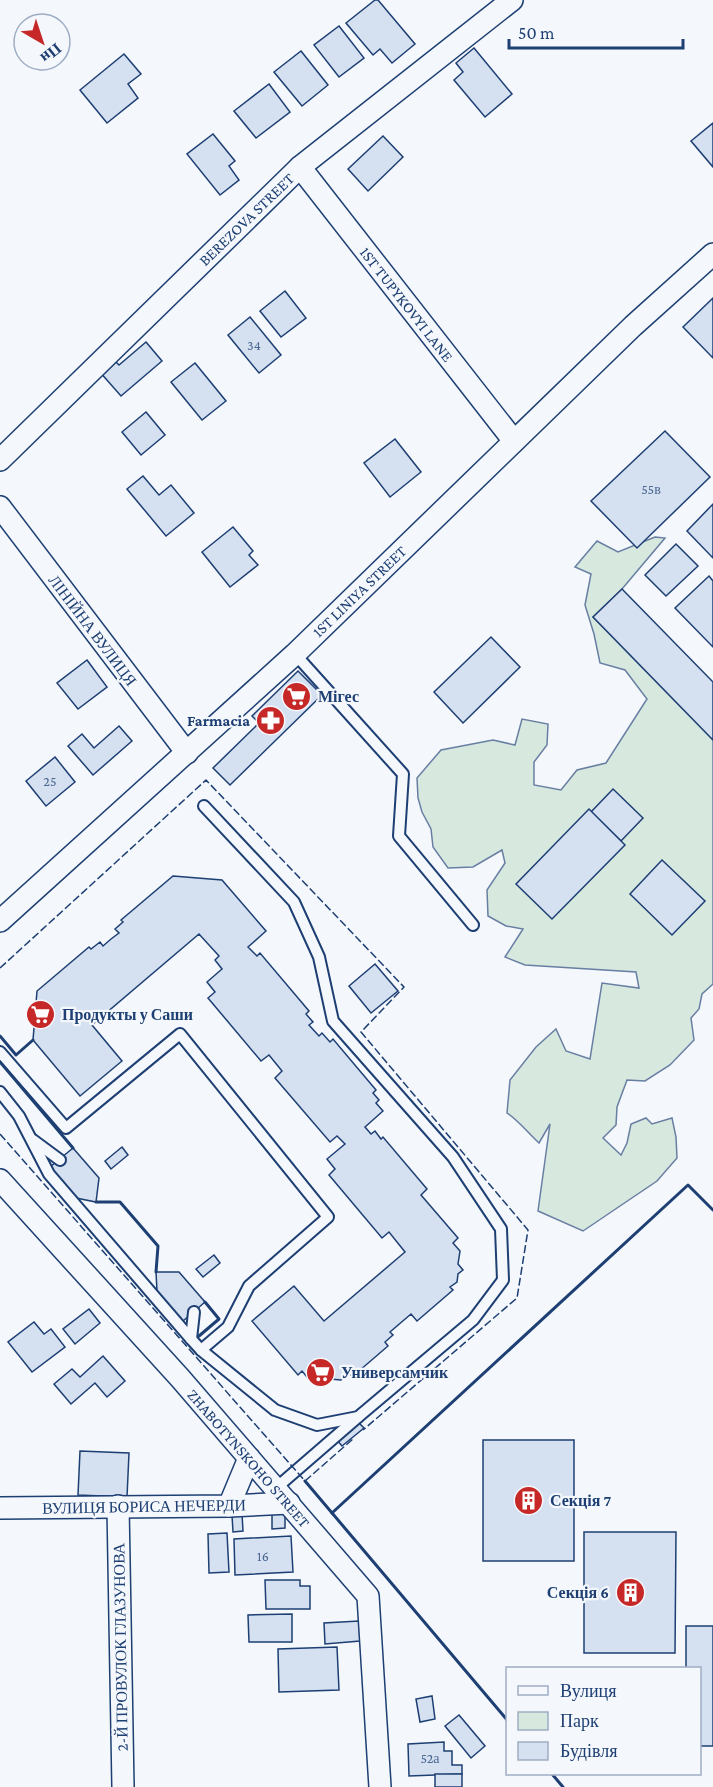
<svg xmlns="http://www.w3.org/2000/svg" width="713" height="1787" viewBox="0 0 713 1787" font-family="'Crimson Pro',serif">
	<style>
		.green { fill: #d7e8df; stroke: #687fa3; stroke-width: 1.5 }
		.building { fill: #d5e0f0; stroke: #1d3f73; stroke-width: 1.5 }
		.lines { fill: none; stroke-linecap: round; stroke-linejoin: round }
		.lane-casing { stroke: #1d3f73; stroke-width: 14 }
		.street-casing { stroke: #1d3f73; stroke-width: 24 }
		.lane { stroke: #f4f7fb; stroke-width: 10 }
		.street { stroke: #f4f7fb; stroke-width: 21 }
		.fence { stroke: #1d3f73; stroke-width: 1.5; stroke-dasharray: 8 3; stroke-linecap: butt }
		.wall { stroke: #1d3f73; stroke-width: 3 }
		.labels { text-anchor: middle; stroke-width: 4.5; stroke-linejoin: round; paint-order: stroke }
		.number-label { font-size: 14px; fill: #4b6792 }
		.street-label { font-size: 16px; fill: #1d3f73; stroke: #f4f7fb }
		.poi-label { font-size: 16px; font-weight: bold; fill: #1d3f73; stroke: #f4f7fb; text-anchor: start }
	</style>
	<rect width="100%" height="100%" fill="#f4f7fb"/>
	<path class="green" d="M655 537 665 538 622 589 593 617 713 740V984L702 994 699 1009 691 1018 694 1040 670 1065 645 1081 627 1080 617 1107 616 1125 603 1138 621 1155 627 1143 631 1124 646 1118 652 1124 672 1118 676 1137 677 1158 657 1181 583 1231 538 1211 550 1124 539 1143C528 1133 519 1121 507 1113L510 1080 536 1047 556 1029 566 1051 590 1059 602 983 639 988 636 972 525 965 505 957 523 929 506 926 488 916 487 890 505 863 502 850 473 867 448 868 433 847 431 829 422 812 418 798 417 778 441 750 493 740 515 745 522 719 548 724 547 745 534 762V785L561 790 577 770 606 763 647 699 625 670 600 663 594 634 585 605 591 574 575 567 597 541 618 552Z"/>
	<g class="building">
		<polygon points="375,0 378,0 415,44 392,63 380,49 373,55 346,23"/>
		<polygon points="339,26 364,58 339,77 314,45"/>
		<polygon points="474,48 512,94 485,117 454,80 463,72 456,63"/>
		<polygon points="301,51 328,85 302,106 274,72"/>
		<polygon points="124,54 141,74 128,84 138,98 107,123 80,90"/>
		<polygon points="269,84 290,112 256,138 234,111"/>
		<polygon points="713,123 713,167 691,141"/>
		<polygon points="213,134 235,161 229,166 239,180 220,195 187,154"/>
		<polygon points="383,136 403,157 368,191 348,169"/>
		<polygon points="285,291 306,318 281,337 260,311"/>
		<polygon points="713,298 713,358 683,327"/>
		<polygon points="250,317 281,355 259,373 228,335"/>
		<polygon points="146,342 162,361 121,396 99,371 113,359 119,365"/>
		<polygon points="195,363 226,401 202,420 171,382"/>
		<polygon points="146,412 165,435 141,455 122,432"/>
		<polygon points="665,431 710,477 637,548 591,501"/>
		<polygon points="395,439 421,472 390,497 364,463"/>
		<polygon points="143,476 159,495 171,485 194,513 166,536 127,489"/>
		<polygon points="713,504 713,558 687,531"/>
		<polygon points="233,527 253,551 249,555 258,565 230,587 202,552"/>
		<polygon points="676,544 698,566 666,596 645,575"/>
		<polygon points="709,576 713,581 713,647 675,608"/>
		<polygon points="622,589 713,682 713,740 593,617"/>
		<polygon points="491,637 520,667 463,723 434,692"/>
		<polygon points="87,660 107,687 78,709 57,683"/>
		<polygon points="298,671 322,695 230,785 213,768 259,723 252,716"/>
		<polygon points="119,726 132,741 93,775 68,746 82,734 94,748"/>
		<polygon points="55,757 75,782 46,806 26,781"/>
		<polygon points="613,789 643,818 621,841 591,812"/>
		<polygon points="589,809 625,845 552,919 516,884"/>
		<polygon points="662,860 705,901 672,935 630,894"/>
		<polygon points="173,876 222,880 266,931 248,947 257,956 260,953 309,1011 306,1014 313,1022 309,1025 319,1036 322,1033 330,1042 333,1039 376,1090 373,1093 379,1100 376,1103 383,1111 365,1127 371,1134 375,1131 381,1139 383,1137 427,1189 421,1195 458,1238 453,1243 460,1251 458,1264 463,1270 458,1274 457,1282 450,1287 453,1290 417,1321 411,1314 390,1332 393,1335 385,1342 388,1346 352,1377 349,1373 341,1380 307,1377 302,1371 298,1375 252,1321 294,1286 324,1321 405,1252 389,1232 382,1238 329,1175 335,1169 327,1159 345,1144 337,1136 330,1142 275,1078 282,1071 269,1055 261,1061 208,998 215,992 207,982 222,969 215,960 219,956 199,934 92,1025 122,1061 80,1096 33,1040 37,991 89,947 91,949 100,942 103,946 111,939 119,933 115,929 123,922 121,920"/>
		<polygon points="375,964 398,991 371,1013 349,986"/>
		<polygon points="122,1147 128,1155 111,1169 105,1161"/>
		<polygon points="73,1148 99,1178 96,1202 76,1198 50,1167"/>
		<polygon points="214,1255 220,1263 203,1277 196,1269"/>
		<polygon points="156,1272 179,1272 205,1302 183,1321 157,1291"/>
		<polygon points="89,1309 100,1323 75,1344 63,1329"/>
		<polygon points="34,1322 44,1334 51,1329 65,1347 32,1372 8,1342"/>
		<polygon points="103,1356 125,1381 107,1397 95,1383 71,1404 54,1384 72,1369 80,1377"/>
		<polygon points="358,1422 364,1428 342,1446 337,1440"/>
		<rect x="483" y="1440" width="91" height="121"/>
		<polygon points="80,1451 129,1453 127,1497 78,1495"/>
		<polygon points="285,1512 285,1528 272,1529 272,1513"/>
		<polygon points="242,1514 243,1531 233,1532 232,1515"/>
		<polygon points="584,1532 676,1532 675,1653 584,1653"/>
		<polygon points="227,1533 229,1572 209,1573 208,1534"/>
		<polygon points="291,1536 293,1572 235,1575 234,1539"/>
		<polygon points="265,1580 300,1580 300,1586 310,1586 310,1609 266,1609"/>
		<polygon points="292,1614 292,1642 249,1642 248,1615"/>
		<polygon points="359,1621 360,1641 325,1644 324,1623"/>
		<polygon points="686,1626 713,1626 713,1746 700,1746 700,1668 686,1668"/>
		<polygon points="337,1647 339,1690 279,1692 278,1649"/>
		<polygon points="432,1696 435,1719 420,1722 416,1699"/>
		<polygon points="459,1715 485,1746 471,1758 445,1726"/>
		<polygon points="444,1742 444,1751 452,1751 452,1765 462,1765 462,1774 409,1776 408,1744"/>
		<rect x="435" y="1774" width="27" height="13"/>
	</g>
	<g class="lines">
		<defs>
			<g id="lane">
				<polyline points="295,654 403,774 399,836 473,925"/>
				<polyline points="0,1052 66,1128 180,1034 328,1217 249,1286 228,1327 201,1350"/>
				<polyline points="0,1092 19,1116 49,1174 191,1339 201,1350 275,1410 317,1425 358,1417 473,1320 503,1280 501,1229 453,1157 333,1021 319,957 294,902 204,806"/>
				<polyline points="33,1140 60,1160"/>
				<polyline points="191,1339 194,1312"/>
				<polyline points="276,1488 358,1417"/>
			</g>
			<g id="street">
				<polyline points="300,167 514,441"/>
				<polyline points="0,460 300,167 512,0"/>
				<polyline points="0,507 187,753"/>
				<polyline points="0,921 295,654 633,326 713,254"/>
				<polyline points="0,1180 180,1378 368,1596 380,1787"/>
				<polyline points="118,1506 123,1787"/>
				<polyline points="229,1506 249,1458"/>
				<polyline points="0,1508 229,1506 289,1503"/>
			</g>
		</defs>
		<use href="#lane" class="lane-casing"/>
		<use href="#street" class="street-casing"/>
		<use href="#lane" class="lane"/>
		<use href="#street" class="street"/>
		<g class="fence">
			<polyline points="0,968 206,780 404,987 361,1032 528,1230 517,1298 363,1430"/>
			<polyline points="0,1134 305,1481 354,1438"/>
		</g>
		<g class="wall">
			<polyline points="0,1036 16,1055 33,1040"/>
			<polyline points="0,1062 73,1148"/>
			<polyline points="96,1202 120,1202 158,1246 156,1272"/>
			<polyline points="199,1336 219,1319 205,1302"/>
			<polyline points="305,1481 508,1721"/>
			<polyline points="332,1513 688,1185 713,1210"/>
			<polyline points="552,1774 563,1787"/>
		</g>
	</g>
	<defs>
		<symbol id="supermarket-disc" viewBox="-11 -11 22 22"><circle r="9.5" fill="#c62828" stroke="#f4f7fb"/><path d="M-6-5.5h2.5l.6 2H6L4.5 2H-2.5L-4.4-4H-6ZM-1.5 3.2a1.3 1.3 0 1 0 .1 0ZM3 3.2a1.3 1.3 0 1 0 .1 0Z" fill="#fff"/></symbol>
		<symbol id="pharmacy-disc" viewBox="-11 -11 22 22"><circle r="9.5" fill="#c62828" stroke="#f4f7fb"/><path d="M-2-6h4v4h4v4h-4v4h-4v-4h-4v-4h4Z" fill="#fff"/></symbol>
		<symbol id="building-disc" viewBox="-11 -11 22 22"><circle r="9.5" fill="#c62828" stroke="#f4f7fb"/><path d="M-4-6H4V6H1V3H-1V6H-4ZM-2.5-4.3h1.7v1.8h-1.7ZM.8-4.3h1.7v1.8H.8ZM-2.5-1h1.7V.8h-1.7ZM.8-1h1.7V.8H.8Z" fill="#fff"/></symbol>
	</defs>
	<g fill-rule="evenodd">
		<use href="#supermarket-disc" x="280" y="680" width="33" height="33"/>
		<use href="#pharmacy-disc" x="254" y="704" width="33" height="33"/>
		<use href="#supermarket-disc" x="24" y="998" width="33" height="33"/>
		<use href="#supermarket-disc" x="304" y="1356" width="33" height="33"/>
		<use href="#building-disc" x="512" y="1484" width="33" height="33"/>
		<use href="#building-disc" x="614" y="1576" width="33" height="33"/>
	</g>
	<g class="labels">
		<g class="number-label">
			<text x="254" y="350">34</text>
			<text x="651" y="494">55в</text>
			<text x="50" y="786">25</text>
			<text x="263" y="1561">16</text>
			<text x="430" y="1763">52а</text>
		</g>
		<g class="street-label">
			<text transform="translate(246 219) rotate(-44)" y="6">BEREZOVA STREET</text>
			<text transform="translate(407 304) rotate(52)" y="6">1ST TUPYKOVYI LANE</text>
			<text transform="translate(359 591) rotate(-44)" y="6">1ST LINIYA STREET</text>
			<text transform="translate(93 630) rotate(53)" y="6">ЛІНІЙНА ВУЛИЦЯ</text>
			<text transform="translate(249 1458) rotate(49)" y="6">ZHABOTYNSKOHO STREET</text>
			<text transform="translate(144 1506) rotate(-1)" y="6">ВУЛИЦЯ БОРИСА НЕЧЕРДИ</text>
			<text transform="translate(120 1647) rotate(-91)" y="6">2-Й ПРОВУЛОК ГЛАЗУНОВА</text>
		</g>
		<g class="poi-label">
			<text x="318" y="702">Мігес</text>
			<text x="250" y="726" text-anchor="end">Farmacia</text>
			<text x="62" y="1020">Продукты у Саши</text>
			<text x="341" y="1378">Универсамчик</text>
			<text x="550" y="1506">Секція 7</text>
			<text x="609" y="1598" text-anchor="end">Секція 6</text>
		</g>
	</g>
	<rect x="506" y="1667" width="195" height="108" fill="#f4f7fb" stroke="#9eadc5" stroke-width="1.5"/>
	<rect x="518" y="1686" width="30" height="9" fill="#f4f7fb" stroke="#9eadc5" stroke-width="1.5"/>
	<text x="560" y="1697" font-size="18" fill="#1d3f73">Вулиця</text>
	<rect x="518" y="1712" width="30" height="18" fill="#d7e8df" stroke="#9eadc5" stroke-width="1.5"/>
	<text x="560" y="1727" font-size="18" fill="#1d3f73">Парк</text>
	<rect x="518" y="1742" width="30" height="18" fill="#d5e0f0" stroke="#9eadc5" stroke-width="1.5"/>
	<text x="560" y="1757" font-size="18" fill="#1d3f73">Будівля</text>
	<g transform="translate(42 42) rotate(141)"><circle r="28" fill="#f4f7fb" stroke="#9eadc5" stroke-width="1.5"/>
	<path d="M0-4.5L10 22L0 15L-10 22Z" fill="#c62828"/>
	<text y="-9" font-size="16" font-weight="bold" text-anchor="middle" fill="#1d3f73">Пн</text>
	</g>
	<path d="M509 39v9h174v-9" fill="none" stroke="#1d3f73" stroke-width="3"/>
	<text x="518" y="39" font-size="18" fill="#1d3f73" stroke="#f4f7fb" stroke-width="4.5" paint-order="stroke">50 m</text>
</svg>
